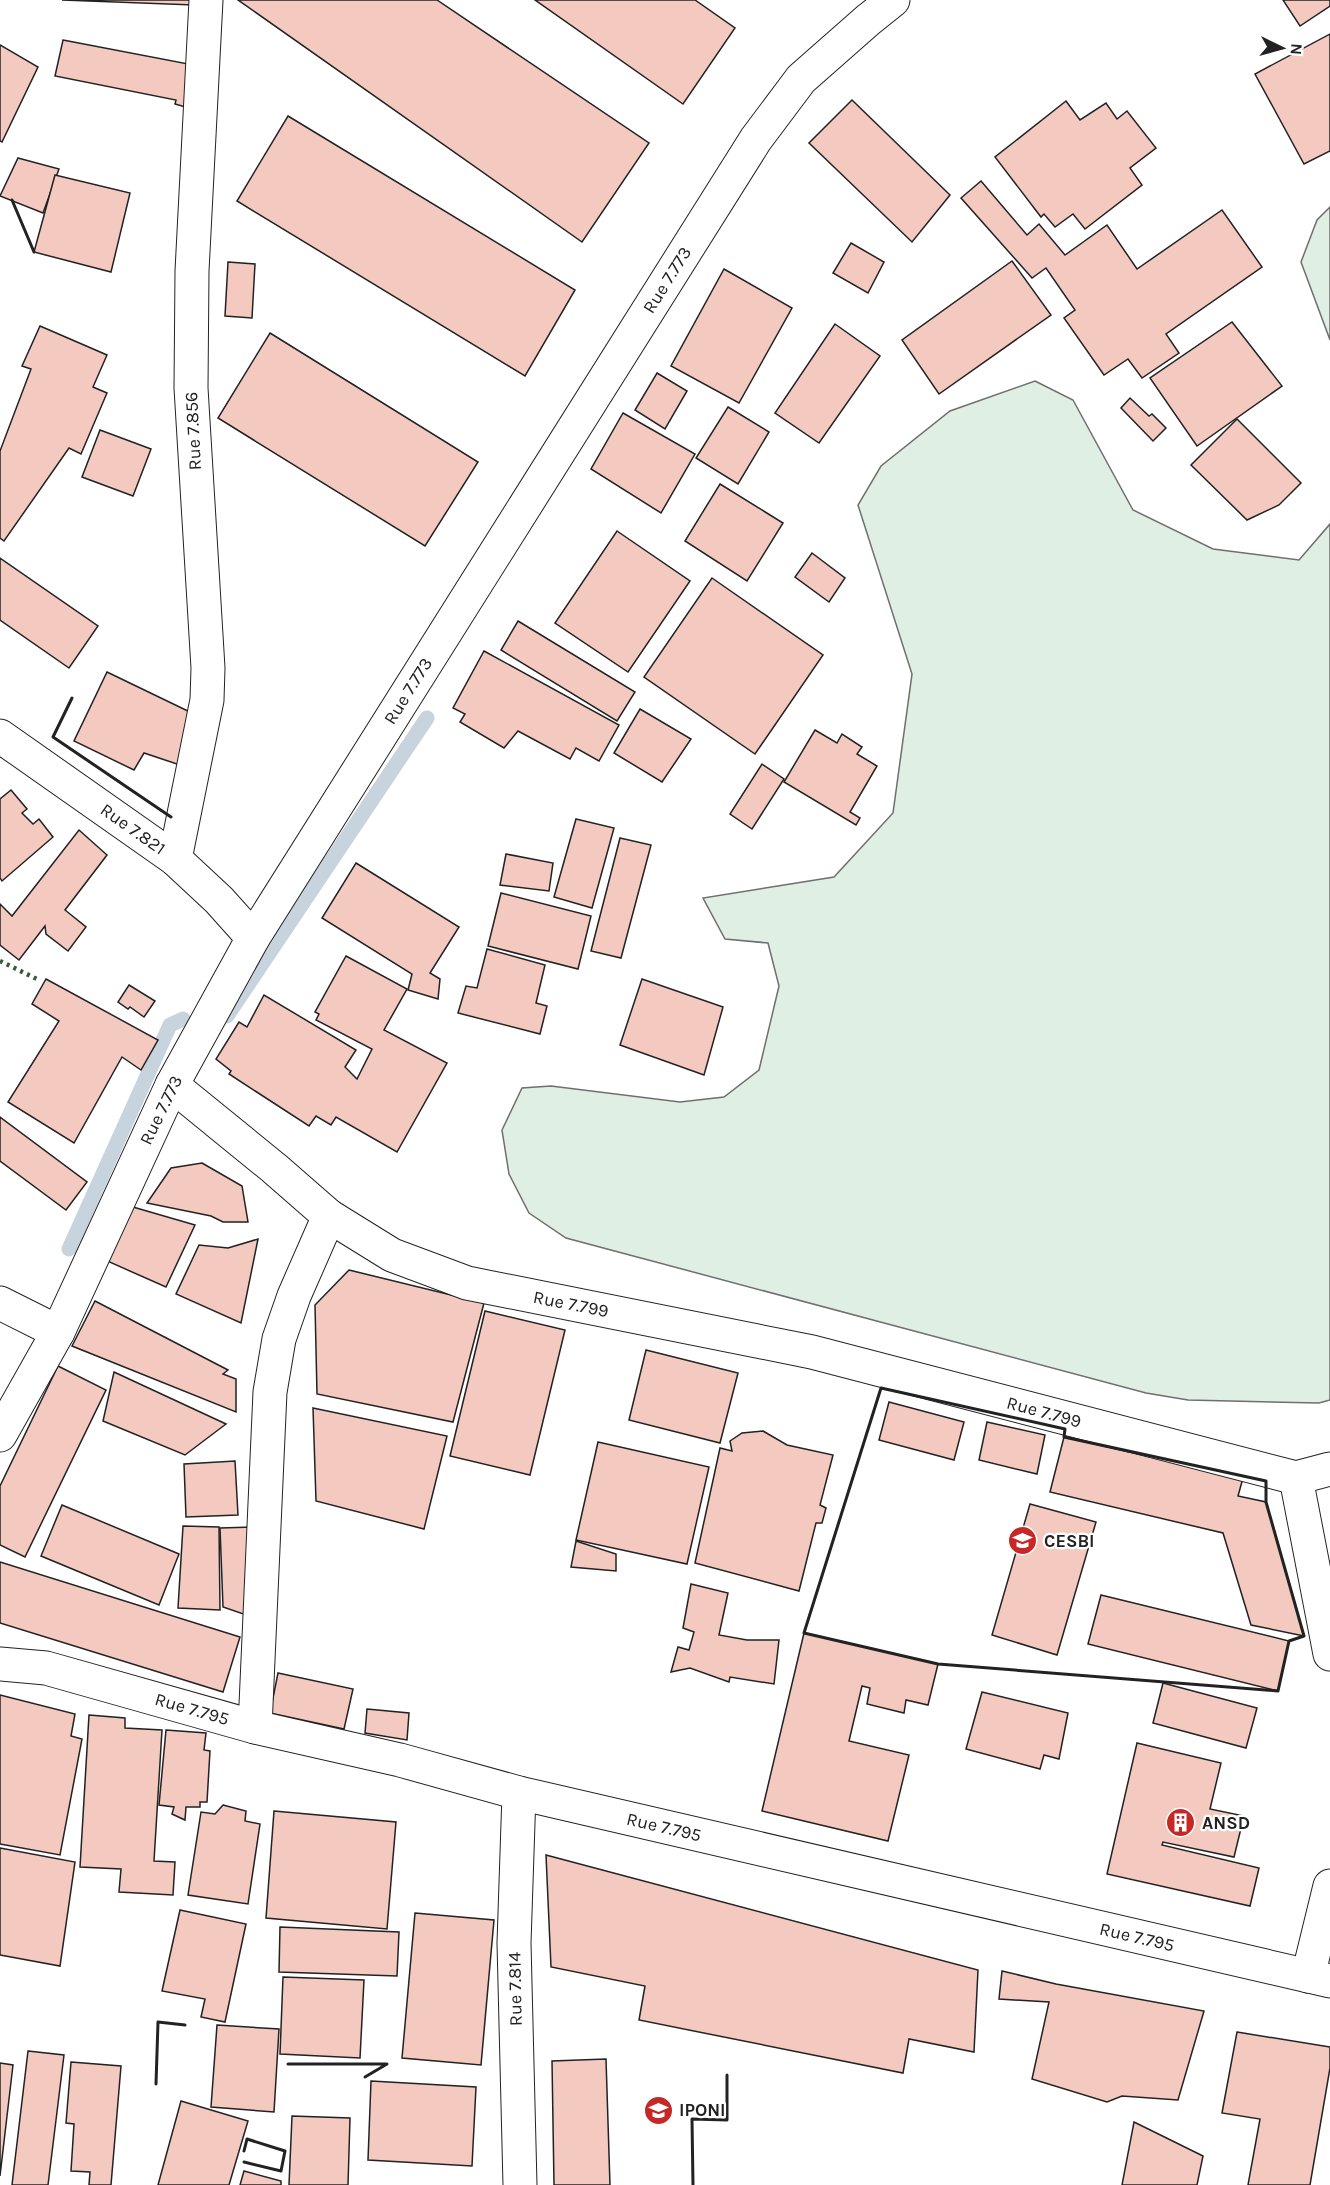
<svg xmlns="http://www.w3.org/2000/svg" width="1330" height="2185" viewBox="0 0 1330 2185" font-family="Karla,sans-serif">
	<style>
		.green { fill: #e0efe3; stroke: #6f6f6f; stroke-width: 1.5 }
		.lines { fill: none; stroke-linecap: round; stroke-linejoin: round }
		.stream { stroke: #c7d3dd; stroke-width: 15 }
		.building { fill: #f3c9c0; stroke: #222; stroke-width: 1.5 }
		.minor-casing { stroke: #222; stroke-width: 35 }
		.minor { stroke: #fff; stroke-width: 33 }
		.hedge { stroke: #2f5e38; stroke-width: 4.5; stroke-dasharray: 3 4.5; stroke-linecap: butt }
		.wall { stroke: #222; stroke-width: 3 }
		.labels { text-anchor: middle; stroke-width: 4.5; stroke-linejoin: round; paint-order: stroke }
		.street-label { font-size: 18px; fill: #222; stroke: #fff }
		.poi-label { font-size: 18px; font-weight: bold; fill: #222; stroke: #fff; text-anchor: start }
	</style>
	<rect width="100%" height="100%" fill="#fff"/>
	<g class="green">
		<polygon points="1330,207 1330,340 1301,262 1317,220"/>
		<polygon points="1035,381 1073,400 1133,510 1213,549 1299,560 1330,524 1330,1400 1319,1403 1188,1400 1146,1393 566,1238 529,1213 509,1174 502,1130 522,1088 551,1086 680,1102 724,1097 759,1070 779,986 768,943 725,939 703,898 834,877 893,813 912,674 858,505 881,466 950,411"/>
	</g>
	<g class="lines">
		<g class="stream">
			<polyline points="227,1016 427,718"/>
			<polyline points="69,1249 170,1025 183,1019"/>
		</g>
	</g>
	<g class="building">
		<polygon points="62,0 194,0 194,5"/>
		<polygon points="238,0 437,0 649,143 582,242"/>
		<polygon points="535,0 695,0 735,28 683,104"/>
		<polygon points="1283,0 1330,0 1330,6 1300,26"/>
		<polygon points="1330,34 1330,151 1304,164 1255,74"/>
		<polygon points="63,40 199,66 196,110 175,104 176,100 55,76"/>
		<polygon points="0,45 38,67 2,142 0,141"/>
		<polygon points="852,100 950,195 912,242 809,143"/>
		<polygon points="1066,101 1080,120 1106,103 1117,119 1127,111 1156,148 1130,168 1142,185 1085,229 1073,214 1055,227 1044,214 1041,217 995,157"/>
		<polygon points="288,116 575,290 525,376 237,201"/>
		<polygon points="18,158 59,169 43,213 0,196"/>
		<polygon points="55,175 130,193 111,272 34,252"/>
		<polygon points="981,181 1027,235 1039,224 1065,255 1107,225 1137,269 1222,210 1262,267 1166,334 1179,353 1142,378 1128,359 1104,375 1064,318 1075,310 1046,268 1032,278 961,198"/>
		<polygon points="851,243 884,262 868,293 833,273"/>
		<polygon points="1012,261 1051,315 939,394 902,340"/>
		<polygon points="228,262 255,264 252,318 225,316"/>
		<polygon points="724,269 792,308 739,403 671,366"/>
		<polygon points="1232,322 1282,386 1197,446 1150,378"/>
		<polygon points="835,324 880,356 819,443 775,413"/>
		<polygon points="40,326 107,355 93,387 107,393 81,454 69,448 4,541 0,538 0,451 31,369 22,366"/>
		<polygon points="270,333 478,462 425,546 218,418"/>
		<polygon points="657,373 687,391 665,429 635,410"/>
		<polygon points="1130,398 1149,416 1152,414 1166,428 1153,441 1121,408"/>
		<polygon points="728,407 769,432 738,484 696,458"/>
		<polygon points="623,413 695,454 661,513 591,469"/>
		<polygon points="1237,419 1301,483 1279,505 1247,520 1191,465"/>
		<polygon points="100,430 151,449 133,496 82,477"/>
		<polygon points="720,484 783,523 747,581 685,541"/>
		<polygon points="617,531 690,581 628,672 555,623"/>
		<polygon points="812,553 845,578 829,602 795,577"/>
		<polygon points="0,558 98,626 69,668 0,620"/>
		<polygon points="712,578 823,655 755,754 644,677"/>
		<polygon points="518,621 635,692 617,721 501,650"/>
		<polygon points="484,651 619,725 599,761 576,748 570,759 518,731 504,748 460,722 465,714 453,708"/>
		<polygon points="107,672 192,713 186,767 144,753 134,770 74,741"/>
		<polygon points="640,709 691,739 662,782 614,753"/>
		<polygon points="815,730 837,743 842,734 862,747 857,754 877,766 850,812 860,818 856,825 784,782"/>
		<polygon points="762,764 784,779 752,829 730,814"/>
		<polygon points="11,790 27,809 22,813 33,824 39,819 53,837 2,881 0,878 0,799"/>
		<polygon points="576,819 614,828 592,908 554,897"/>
		<polygon points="79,830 107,855 65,910 86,927 68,951 46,934 45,926 19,960 0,945 0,904 12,916"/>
		<polygon points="620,838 651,845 621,958 591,951"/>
		<polygon points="506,854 553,863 549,891 500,885"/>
		<polygon points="356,863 459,927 430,973 440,979 438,999 408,990 412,974 322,918"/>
		<polygon points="501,893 591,916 578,969 488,946"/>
		<polygon points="487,949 545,965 536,1003 547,1006 540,1034 458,1013 466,986 477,988"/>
		<polygon points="346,956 407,989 384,1030 447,1063 397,1152 336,1117 331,1125 316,1116 309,1126 229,1074 231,1071 216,1059 239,1022 247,1027 264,995 356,1050 345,1067 357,1079 372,1049 316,1020 319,1014 315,1012"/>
		<polygon points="46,979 158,1040 141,1070 122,1057 74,1143 8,1102 59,1021 32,1004"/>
		<polygon points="642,979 723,1007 704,1075 620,1045"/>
		<polygon points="129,985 155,1001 144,1017 130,1007 128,1009 118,1002"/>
		<polygon points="0,1117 87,1182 66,1210 0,1161"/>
		<polygon points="202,1163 242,1186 248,1222 223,1222 211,1216 147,1203 171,1168"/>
		<polygon points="133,1207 195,1225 166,1287 105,1260"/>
		<polygon points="258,1239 241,1323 176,1294 199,1245 228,1248"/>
		<polygon points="349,1270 484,1303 453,1422 317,1394 315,1305"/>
		<polygon points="95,1301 228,1370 223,1374 236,1379 236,1412 72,1346"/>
		<polygon points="485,1311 565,1330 530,1475 450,1456"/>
		<polygon points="646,1350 738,1373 720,1443 629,1420"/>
		<polygon points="58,1366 106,1390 25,1557 0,1545 0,1486"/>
		<polygon points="114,1372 226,1424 185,1455 103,1421"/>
		<polygon points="889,1402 964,1422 954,1460 879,1440"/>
		<polygon points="313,1408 447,1436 424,1529 316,1501"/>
		<polygon points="987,1422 1045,1435 1037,1474 979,1460"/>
		<polygon points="763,1431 787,1445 833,1455 820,1505 826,1508 822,1523 816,1523 799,1591 695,1563 720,1448 732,1451 730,1441 742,1433"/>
		<polygon points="1064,1437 1243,1478 1238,1496 1266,1502 1304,1636 1251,1625 1223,1533 1050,1492"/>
		<polygon points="598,1442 709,1467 687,1564 576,1540"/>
		<polygon points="235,1461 238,1515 186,1517 184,1464"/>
		<polygon points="1030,1504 1096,1522 1057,1655 992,1635"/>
		<polygon points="62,1505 179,1554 159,1605 41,1556"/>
		<polygon points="183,1526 219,1527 220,1610 178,1608"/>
		<polygon points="253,1527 255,1618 223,1607 220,1528"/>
		<polygon points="576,1541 616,1554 616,1571 571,1567"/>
		<polygon points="0,1562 240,1637 223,1692 0,1623"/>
		<polygon points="691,1584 728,1593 719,1635 747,1640 779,1640 774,1684 730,1677 729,1682 690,1668 671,1672 678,1647 689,1650 694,1632 683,1628"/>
		<polygon points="1101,1595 1289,1641 1278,1691 1088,1644"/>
		<polygon points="804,1633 938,1664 928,1705 906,1700 904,1713 867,1704 870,1688 862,1686 849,1741 909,1755 888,1841 762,1811"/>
		<polygon points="278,1673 353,1689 344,1729 270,1713"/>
		<polygon points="1163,1683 1257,1708 1246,1748 1153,1723"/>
		<polygon points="982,1692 1068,1713 1059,1759 1044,1755 1040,1769 966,1749"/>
		<polygon points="0,1695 75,1714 71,1736 82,1739 60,1855 0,1844"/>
		<polygon points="367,1709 409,1713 407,1740 365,1733"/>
		<polygon points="89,1715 125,1718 125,1728 162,1730 154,1861 175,1862 173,1895 119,1892 121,1869 80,1867"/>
		<polygon points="166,1730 206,1733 204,1750 210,1751 207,1802 200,1802 200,1807 186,1807 185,1820 172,1814 174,1807 159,1805"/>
		<polygon points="1137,1743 1221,1763 1210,1809 1244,1816 1234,1857 1163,1842 1162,1845 1259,1868 1250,1906 1107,1874"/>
		<polygon points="223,1805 246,1811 245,1821 260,1824 248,1904 188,1895 201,1812 215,1814"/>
		<polygon points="274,1811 396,1822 387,1929 266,1918"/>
		<polygon points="0,1848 75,1862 60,1966 0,1955"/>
		<polygon points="546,1855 978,1970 974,2052 909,2039 903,2073 639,2020 645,1986 551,1967"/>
		<polygon points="180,1910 246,1924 225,2022 201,2017 205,1999 162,1991"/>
		<polygon points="415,1913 494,1920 481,2065 402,2058"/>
		<polygon points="280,1927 399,1932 397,1976 279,1972"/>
		<polygon points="1002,1971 1056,1984 1204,2011 1178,2100 1122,2096 1107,2102 1032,2079 1049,2002 999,1999"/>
		<polygon points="283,1977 364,1980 360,2058 280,2054"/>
		<polygon points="217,2025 279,2029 274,2112 211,2107"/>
		<polygon points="1237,2032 1330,2047 1330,2068 1310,2185 1248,2185 1260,2119 1222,2113"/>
		<polygon points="28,2051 64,2055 48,2185 12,2185"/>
		<polygon points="606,2059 610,2185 554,2185 552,2061"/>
		<polygon points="71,2062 121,2066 111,2185 89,2185 90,2172 71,2171 74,2124 66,2123"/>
		<polygon points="0,2063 13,2065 0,2176"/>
		<polygon points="371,2081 476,2087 472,2166 368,2160"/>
		<polygon points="181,2101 248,2121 229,2185 158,2185"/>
		<polygon points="292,2116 350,2118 348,2185 289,2185"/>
		<polygon points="1134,2122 1203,2156 1197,2185 1122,2185"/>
		<polygon points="244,2171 281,2181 281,2185 240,2185"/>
	</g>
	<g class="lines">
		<defs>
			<g id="minor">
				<polyline points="0,736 175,859 219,900 253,938"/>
				<polyline points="175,859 207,700 208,668 191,388 192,271 206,0"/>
				<polyline points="172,1085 274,1168 329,1216"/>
				<polyline points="0,1303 58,1332"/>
				<polyline points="0,1435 58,1332 172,1085 253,938 756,139 801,79 868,20 893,0"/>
				<polyline points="1296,1478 1330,1654"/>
				<polyline points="0,1664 46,1668 255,1727 400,1760 519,1793 1330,1981"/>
				<polyline points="255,1727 270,1392 279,1339 294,1296 329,1216 392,1255 467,1283 812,1352 1296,1478 1330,1469"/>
				<polyline points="519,1793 514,1943 520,2185"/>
				<polyline points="1308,1976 1330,1886"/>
			</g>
		</defs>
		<use href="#minor" class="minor-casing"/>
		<use href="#minor" class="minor"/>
		<polyline class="hedge" points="0,961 39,980"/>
		<g class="wall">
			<polyline points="12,200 34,252"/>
			<polyline points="72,698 53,737 171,817"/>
			<polygon points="881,1388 1065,1429 1064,1437 1266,1481 1266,1502 1304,1636 1289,1641 1278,1691 938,1664 804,1633"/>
			<polyline points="288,2064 387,2064 365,2077"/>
			<polyline points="156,2084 158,2022 185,2025"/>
			<polyline points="244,2162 281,2171 285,2151 247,2139 244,2151"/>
			<polyline points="693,2185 692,2119 727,2120 727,2075"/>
		</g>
	</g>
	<defs>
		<symbol id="school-disc" viewBox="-11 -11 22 22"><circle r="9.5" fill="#c62828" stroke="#fff"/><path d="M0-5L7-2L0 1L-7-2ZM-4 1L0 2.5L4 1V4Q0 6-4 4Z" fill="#fff"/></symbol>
		<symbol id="building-disc" viewBox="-11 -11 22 22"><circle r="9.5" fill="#c62828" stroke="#fff"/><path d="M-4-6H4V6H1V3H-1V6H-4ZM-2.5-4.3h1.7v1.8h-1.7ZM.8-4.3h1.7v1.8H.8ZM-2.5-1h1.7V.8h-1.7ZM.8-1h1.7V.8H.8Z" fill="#fff"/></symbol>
	</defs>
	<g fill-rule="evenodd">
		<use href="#school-disc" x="1006" y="1524" width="33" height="33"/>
		<use href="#building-disc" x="1164" y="1806" width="33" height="33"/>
		<use href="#school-disc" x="642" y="2094" width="33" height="33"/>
	</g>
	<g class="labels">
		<g class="street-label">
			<text transform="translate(667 280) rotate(-58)" y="6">Rue 7.773</text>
			<text transform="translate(193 431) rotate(-93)" y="6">Rue 7.856</text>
			<text transform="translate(408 691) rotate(-58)" y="6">Rue 7.773</text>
			<text transform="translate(133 829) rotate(35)" y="6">Rue 7.821</text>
			<text transform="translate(161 1110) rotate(-64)" y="6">Rue 7.773</text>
			<text transform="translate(571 1304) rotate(11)" y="6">Rue 7.799</text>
			<text transform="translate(1044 1412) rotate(15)" y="6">Rue 7.799</text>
			<text transform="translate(192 1709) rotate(16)" y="6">Rue 7.795</text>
			<text transform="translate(664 1827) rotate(13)" y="6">Rue 7.795</text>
			<text transform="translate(1137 1937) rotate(13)" y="6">Rue 7.795</text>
			<text transform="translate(515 1989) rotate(-91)" y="6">Rue 7.814</text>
		</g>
		<g class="poi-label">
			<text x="1044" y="1547">CESBI</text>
			<text x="1202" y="1829">ANSD</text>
			<text x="679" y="2116">IPONI</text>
		</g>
	</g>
	<g transform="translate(1282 48) rotate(95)" stroke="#ffffff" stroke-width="4.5" paint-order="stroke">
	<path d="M0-4.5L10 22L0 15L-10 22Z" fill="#222222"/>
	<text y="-9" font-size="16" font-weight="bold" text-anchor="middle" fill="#222222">N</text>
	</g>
</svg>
